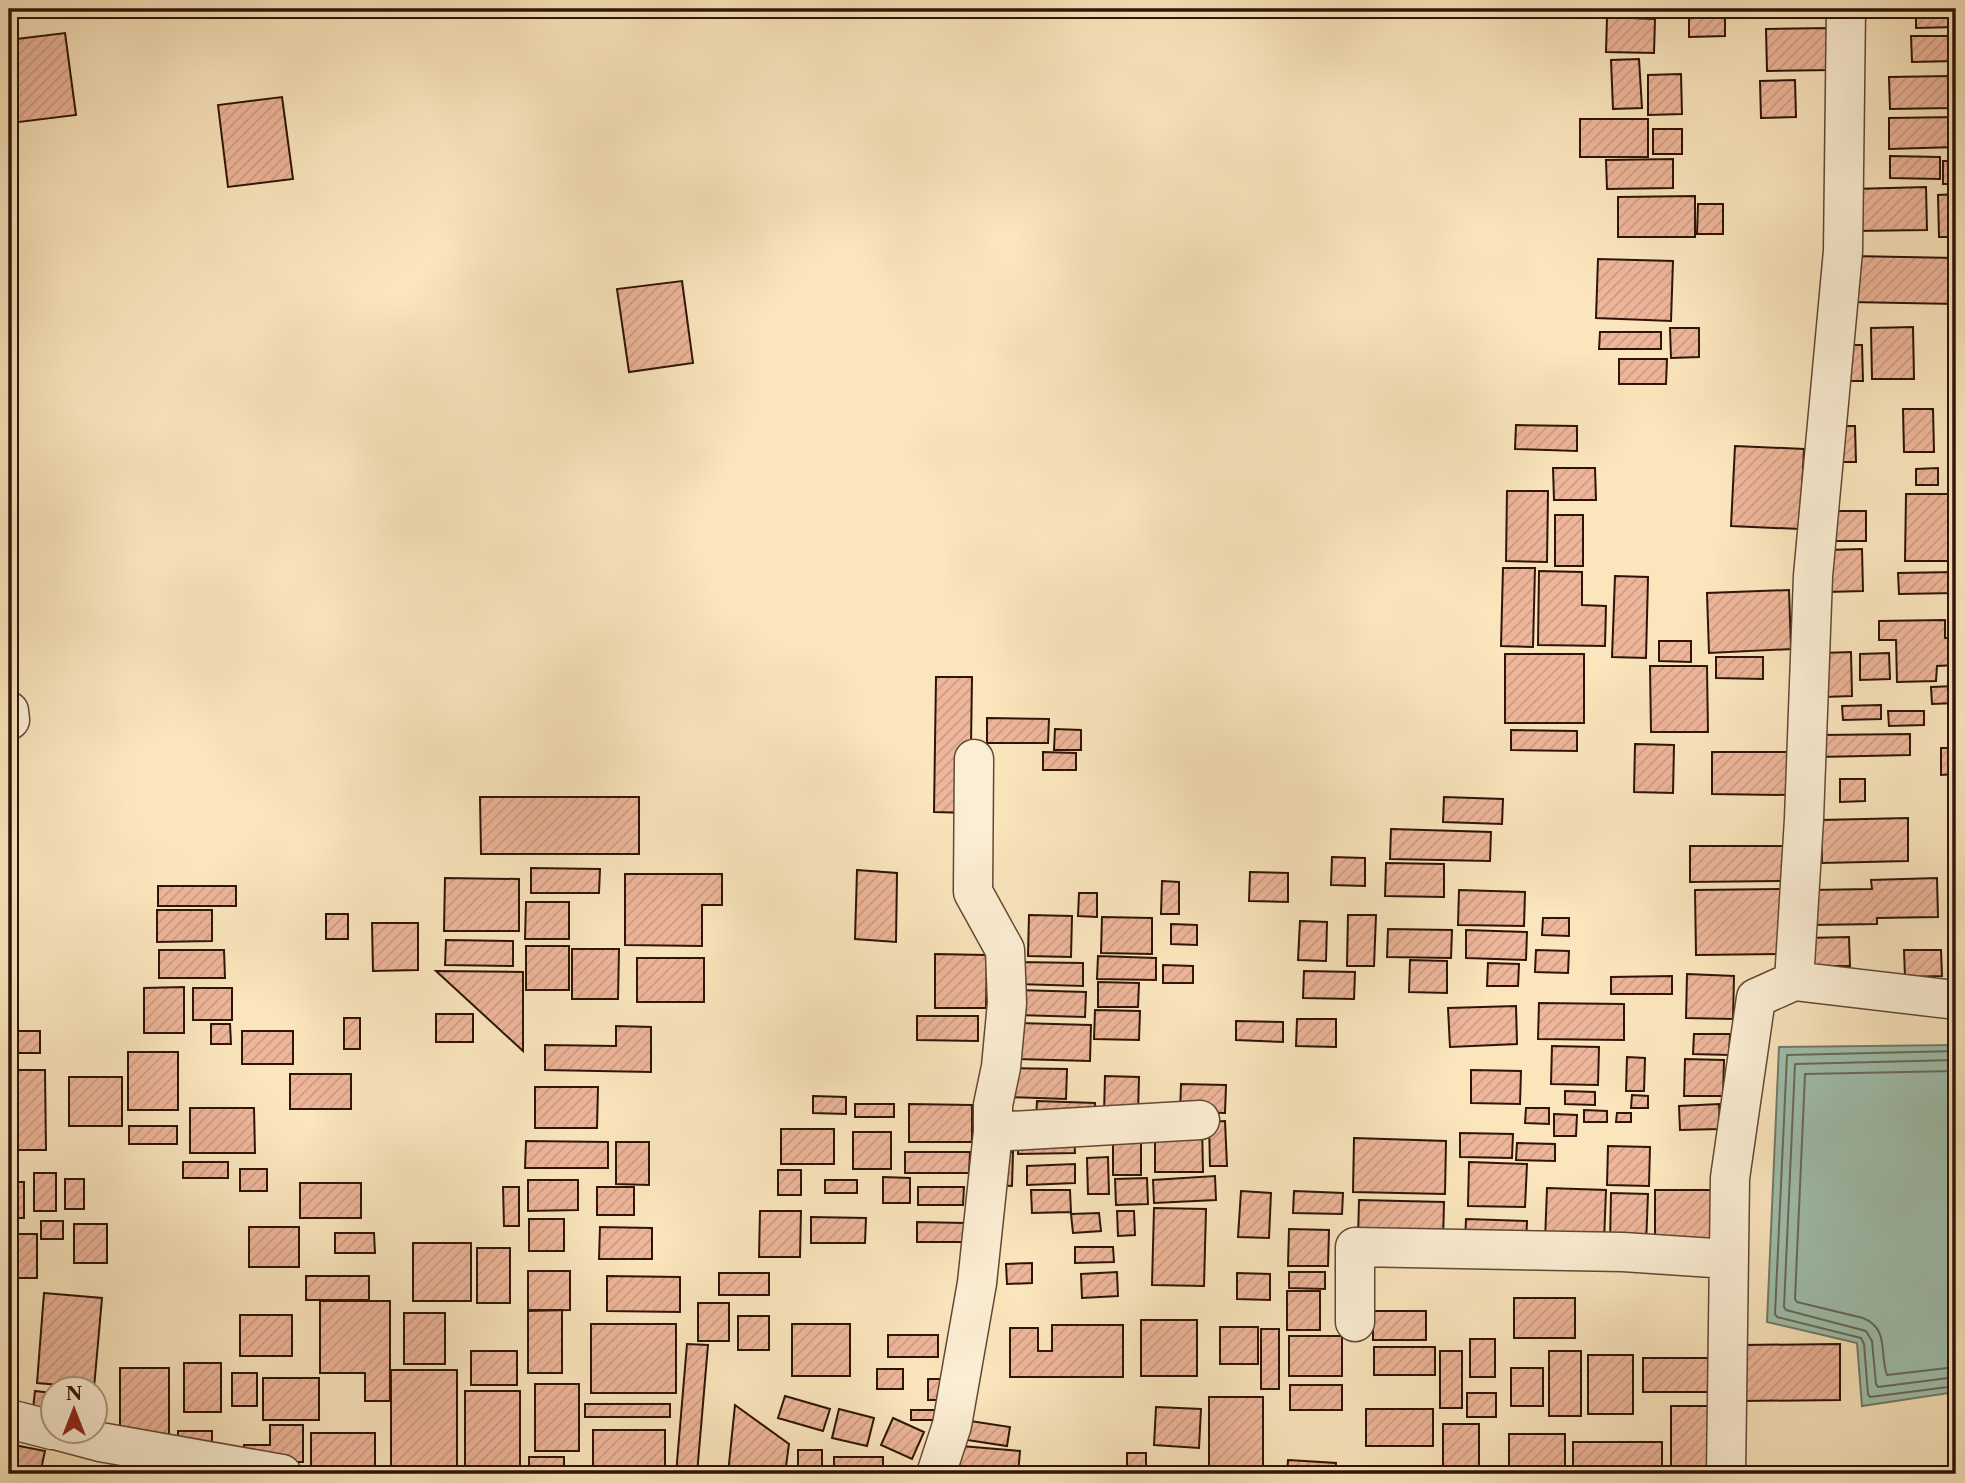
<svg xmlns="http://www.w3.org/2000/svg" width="1965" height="1483" font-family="'Libre Caslon Text',serif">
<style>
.water{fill:#9fbfad;stroke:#727b6a;stroke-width:2}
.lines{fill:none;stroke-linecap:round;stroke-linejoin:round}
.shore{stroke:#676a5a;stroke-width:2}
.building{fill:url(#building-hatch);stroke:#2f1406;stroke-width:2}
.street-casing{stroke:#624834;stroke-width:41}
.street{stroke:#fceed4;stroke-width:38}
</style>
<defs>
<pattern id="building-hatch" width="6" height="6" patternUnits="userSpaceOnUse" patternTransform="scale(1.75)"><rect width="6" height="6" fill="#eeb69a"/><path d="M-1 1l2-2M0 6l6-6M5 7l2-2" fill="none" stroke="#cc9c83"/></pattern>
</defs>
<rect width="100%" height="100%" fill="#fae5bd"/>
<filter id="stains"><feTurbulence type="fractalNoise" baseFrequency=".00286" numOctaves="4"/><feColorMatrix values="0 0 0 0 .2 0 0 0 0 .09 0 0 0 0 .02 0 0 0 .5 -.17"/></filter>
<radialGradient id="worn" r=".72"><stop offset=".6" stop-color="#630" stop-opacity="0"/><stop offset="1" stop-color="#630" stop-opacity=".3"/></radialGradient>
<path class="water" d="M 1956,1045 L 1956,1392 L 1862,1406 L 1857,1343 L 1767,1322 L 1779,1047 Z"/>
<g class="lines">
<path class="shore" d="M 1956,1051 L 1787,1055 L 1775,1314 L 1777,1317 L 1861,1338 L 1864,1344 L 1868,1394 L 1870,1397 L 1956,1386
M 1956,1060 L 1795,1064 L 1784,1307 L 1786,1310 L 1866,1331 L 1872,1341 L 1876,1384 L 1878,1387 L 1956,1377
M 1956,1071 L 1805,1074 L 1795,1299 L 1797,1302 L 1863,1318 C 1890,1329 1879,1354 1887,1375 L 1956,1367"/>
</g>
<path class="building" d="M 1916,9 L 1956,9 L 1956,27 L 1916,28 Z
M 1725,12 L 1725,36 L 1689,37 L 1689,13 Z
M 1607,17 L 1655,19 L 1654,53 L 1606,52 Z
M 1832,28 L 1833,70 L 1767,71 L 1766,29 Z
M 65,33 L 76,115 L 11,123 L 9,104 L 9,40 Z
M 1911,36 L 1956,36 L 1956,61 L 1912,62 Z
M 1639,59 L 1642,108 L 1613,109 L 1611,60 Z
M 1681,74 L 1682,114 L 1648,115 L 1648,75 Z
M 1950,76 L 1950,108 L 1890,109 L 1889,77 Z
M 1795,80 L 1796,117 L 1761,118 L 1760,81 Z
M 282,97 L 293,179 L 228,187 L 218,105 Z
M 1956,117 L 1956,147 L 1889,149 L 1889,118 Z
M 1580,119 L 1648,119 L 1648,157 L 1580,157 Z
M 1653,129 L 1682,129 L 1682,154 L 1653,154 Z
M 1890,156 L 1940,157 L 1940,179 L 1890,178 Z
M 1673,159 L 1673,188 L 1607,189 L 1606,160 Z
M 1943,161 L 1956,161 L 1956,184 L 1943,184 Z
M 1926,187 L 1927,230 L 1854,231 L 1853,189 Z
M 1956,194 L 1956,237 L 1939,237 L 1938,195 Z
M 1695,196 L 1695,237 L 1618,237 L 1618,197 Z
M 1698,204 L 1723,204 L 1723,234 L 1697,234 Z
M 1851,256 L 1956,258 L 1956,304 L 1850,302 Z
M 1598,259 L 1673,261 L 1671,321 L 1596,318 Z
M 682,281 L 693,363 L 629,372 L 617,289 Z
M 1913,327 L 1914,379 L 1872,379 L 1871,328 Z
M 1670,328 L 1699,328 L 1699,357 L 1671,358 Z
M 1600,332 L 1661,332 L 1661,349 L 1599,349 Z
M 1845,345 L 1862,345 L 1863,381 L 1846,381 Z
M 1619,359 L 1667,359 L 1666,384 L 1619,384 Z
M 1903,409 L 1933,409 L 1934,452 L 1904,452 Z
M 1516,425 L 1577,426 L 1577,451 L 1515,449 Z
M 1835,426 L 1855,426 L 1856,462 L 1836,462 Z
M 1735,446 L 1804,449 L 1800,529 L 1731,526 Z
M 1553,468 L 1595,468 L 1596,500 L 1554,500 Z
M 1938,468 L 1938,485 L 1916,485 L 1916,469 Z
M 1507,491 L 1548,491 L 1547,562 L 1506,561 Z
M 1906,494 L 1956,494 L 1956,561 L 1905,561 Z
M 1829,511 L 1866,511 L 1866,541 L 1830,541 Z
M 1555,515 L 1583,515 L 1583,566 L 1555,566 Z
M 1862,549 L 1863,591 L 1827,592 L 1826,550 Z
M 1503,568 L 1535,568 L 1533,647 L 1501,646 Z
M 1539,571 L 1582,572 L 1582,605 L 1606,606 L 1605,646 L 1538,645 Z
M 1956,572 L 1956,593 L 1899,594 L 1898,573 Z
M 1615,576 L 1648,577 L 1646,658 L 1612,657 Z
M 1789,590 L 1791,649 L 1709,653 L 1707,593 Z
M 1945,620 L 1945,638 L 1956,638 L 1956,665 L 1937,666 L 1936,681 L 1897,682 L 1896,640 L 1879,640 L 1879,621 Z
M 1659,641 L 1691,641 L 1691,662 L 1659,661 Z
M 1851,652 L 1852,696 L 1824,697 L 1822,653 Z
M 1889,653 L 1890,679 L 1860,680 L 1860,654 Z
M 1505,654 L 1584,654 L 1584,723 L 1505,723 Z
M 1716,657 L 1763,657 L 1763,679 L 1716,678 Z
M 1650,666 L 1707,666 L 1708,732 L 1651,732 Z
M 936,677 L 972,677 L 970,813 L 934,812 Z
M 1956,686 L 1956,703 L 1932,704 L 1931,687 Z
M 1881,705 L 1881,719 L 1843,720 L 1842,706 Z
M 1888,711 L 1924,711 L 1924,725 L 1889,726 Z
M 987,718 L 1049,719 L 1048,743 L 987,743 Z
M 1055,729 L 1081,730 L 1081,750 L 1054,750 Z
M 1511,730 L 1577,731 L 1577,751 L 1511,750 Z
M 1910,734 L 1910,755 L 1819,757 L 1819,735 Z
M 1635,744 L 1674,745 L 1673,793 L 1634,792 Z
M 1941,748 L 1956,748 L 1956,774 L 1941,775 Z
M 1043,752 L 1076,753 L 1076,770 L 1043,770 Z
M 1712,752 L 1789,752 L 1789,795 L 1712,794 Z
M 1840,779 L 1865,779 L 1865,801 L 1840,802 Z
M 480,797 L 639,797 L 639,854 L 481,854 Z
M 1444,797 L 1503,799 L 1502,824 L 1443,822 Z
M 1908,818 L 1908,861 L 1822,863 L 1821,820 Z
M 1391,829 L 1491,832 L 1490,861 L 1390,859 Z
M 1690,846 L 1785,846 L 1786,881 L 1690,882 Z
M 1332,857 L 1365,858 L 1365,886 L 1331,885 Z
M 1386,863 L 1444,864 L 1444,897 L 1385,896 Z
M 531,868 L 600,869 L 599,893 L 531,893 Z
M 857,870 L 897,873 L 896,942 L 855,939 Z
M 1250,872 L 1288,873 L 1288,902 L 1249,901 Z
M 625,874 L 722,874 L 722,905 L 702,905 L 702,946 L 625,945 Z
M 445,878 L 519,879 L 519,931 L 444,931 Z
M 1937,878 L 1938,917 L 1877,918 L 1877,924 L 1811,925 L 1810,890 L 1872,889 L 1871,880 Z
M 1162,881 L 1179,882 L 1179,914 L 1161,914 Z
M 158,886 L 236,886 L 236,906 L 158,906 Z
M 1788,889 L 1789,954 L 1696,955 L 1695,890 Z
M 1459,890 L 1525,892 L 1524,926 L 1458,925 Z
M 1079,893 L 1097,893 L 1097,917 L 1078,916 Z
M 526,902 L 569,902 L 569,939 L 525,939 Z
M 157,910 L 212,910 L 212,941 L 157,942 Z
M 326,914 L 348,914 L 348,939 L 326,939 Z
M 1029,915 L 1072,916 L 1071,957 L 1028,956 Z
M 1348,915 L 1376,915 L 1374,966 L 1347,966 Z
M 1102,917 L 1152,918 L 1152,954 L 1101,953 Z
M 1543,918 L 1569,918 L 1569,936 L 1542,935 Z
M 1300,921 L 1327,922 L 1326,961 L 1298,960 Z
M 372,923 L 418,923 L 418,970 L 373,971 Z
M 1171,924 L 1197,925 L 1197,945 L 1171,944 Z
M 1388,929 L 1452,930 L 1451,958 L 1387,957 Z
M 1466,930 L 1527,932 L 1526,960 L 1466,958 Z
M 1849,937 L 1850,966 L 1804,966 L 1804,938 Z
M 446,940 L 513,941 L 513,966 L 445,965 Z
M 526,946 L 569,946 L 569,990 L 526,990 Z
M 572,949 L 619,949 L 618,999 L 572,999 Z
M 159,950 L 224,950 L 225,978 L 159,978 Z
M 1536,950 L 1569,951 L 1568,973 L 1535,972 Z
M 1904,950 L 1941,950 L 1942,976 L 1905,977 Z
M 935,954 L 987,955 L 986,1008 L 935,1008 Z
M 1098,956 L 1156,958 L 1156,980 L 1097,979 Z
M 637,958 L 704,958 L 704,1002 L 637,1002 Z
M 1410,960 L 1447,961 L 1447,993 L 1409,992 Z
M 1016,962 L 1083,963 L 1083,986 L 1015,984 Z
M 1488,963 L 1519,964 L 1518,986 L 1487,986 Z
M 1163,965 L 1193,966 L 1193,983 L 1163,983 Z
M 436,971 L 523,972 L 523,1051 Z
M 1304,971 L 1355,972 L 1354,999 L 1303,998 Z
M 1687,974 L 1734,976 L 1733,1019 L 1686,1018 Z
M 1672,976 L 1672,994 L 1611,994 L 1611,977 Z
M 1098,982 L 1139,983 L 1138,1007 L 1098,1007 Z
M 184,987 L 184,1033 L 144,1033 L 144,988 Z
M 193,988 L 232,988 L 232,1020 L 193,1020 Z
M 1015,990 L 1086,992 L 1085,1017 L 1014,1015 Z
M 1539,1003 L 1624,1004 L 1624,1040 L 1538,1039 Z
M 1516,1006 L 1517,1044 L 1450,1047 L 1448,1008 Z
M 1095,1010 L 1140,1011 L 1139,1040 L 1094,1039 Z
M 436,1014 L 473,1014 L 473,1042 L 436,1042 Z
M 917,1016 L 978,1016 L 978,1041 L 917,1040 Z
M 344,1018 L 360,1018 L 360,1049 L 344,1049 Z
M 1297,1019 L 1336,1019 L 1336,1047 L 1296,1046 Z
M 1236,1021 L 1283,1022 L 1283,1042 L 1236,1040 Z
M 1017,1023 L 1091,1025 L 1090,1061 L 1016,1059 Z
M 211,1024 L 230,1024 L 231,1044 L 211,1044 Z
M 616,1026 L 651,1027 L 651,1072 L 545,1070 L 545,1045 L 616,1046 Z
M 9,1031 L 40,1031 L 40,1053 L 9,1053 Z
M 242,1031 L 293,1031 L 293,1064 L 242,1064 Z
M 1694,1034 L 1730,1034 L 1729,1055 L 1693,1054 Z
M 1552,1046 L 1599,1047 L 1598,1085 L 1551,1084 Z
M 128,1052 L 178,1052 L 178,1110 L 128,1110 Z
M 1627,1057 L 1645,1058 L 1644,1091 L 1626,1091 Z
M 1685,1059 L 1724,1060 L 1723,1096 L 1684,1096 Z
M 1007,1068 L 1067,1069 L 1066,1099 L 1006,1097 Z
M 9,1070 L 45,1070 L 46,1150 L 9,1150 Z
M 1471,1070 L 1521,1071 L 1520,1104 L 1471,1103 Z
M 290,1074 L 351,1074 L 351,1109 L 290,1109 Z
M 1105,1076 L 1139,1077 L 1138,1114 L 1104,1113 Z
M 69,1077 L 122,1077 L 122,1126 L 69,1126 Z
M 1181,1084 L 1226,1085 L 1225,1113 L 1180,1112 Z
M 535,1087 L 598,1087 L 597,1128 L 535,1128 Z
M 1565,1091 L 1595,1092 L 1595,1105 L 1565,1104 Z
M 1632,1095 L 1648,1096 L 1648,1108 L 1631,1108 Z
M 813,1096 L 846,1097 L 846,1114 L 813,1113 Z
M 1037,1101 L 1095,1103 L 1094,1123 L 1036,1121 Z
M 855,1104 L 894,1104 L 894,1117 L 855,1117 Z
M 909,1104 L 972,1105 L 972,1142 L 909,1142 Z
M 1719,1104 L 1720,1129 L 1680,1130 L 1679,1106 Z
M 190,1108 L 254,1108 L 255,1153 L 190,1153 Z
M 1526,1108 L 1549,1108 L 1549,1124 L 1525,1123 Z
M 1584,1110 L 1607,1111 L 1607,1122 L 1584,1122 Z
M 1617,1113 L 1631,1113 L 1631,1122 L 1616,1122 Z
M 1554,1114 L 1577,1115 L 1576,1136 L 1554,1136 Z
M 1225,1121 L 1227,1166 L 1210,1166 L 1209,1122 Z
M 1202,1125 L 1203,1172 L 1155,1172 L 1155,1126 Z
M 129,1126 L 177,1126 L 177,1144 L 129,1144 Z
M 781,1129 L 834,1129 L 834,1164 L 781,1164 Z
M 1113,1129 L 1141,1129 L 1141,1175 L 1113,1175 Z
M 853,1132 L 891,1132 L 891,1169 L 853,1169 Z
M 1074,1133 L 1075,1153 L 1018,1154 L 1018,1134 Z
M 1460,1133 L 1513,1134 L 1512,1158 L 1460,1157 Z
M 1354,1138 L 1446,1141 L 1445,1194 L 1353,1192 Z
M 526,1141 L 608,1142 L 608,1168 L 525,1168 Z
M 616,1142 L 649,1142 L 649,1185 L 616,1184 Z
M 1517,1143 L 1555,1144 L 1555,1161 L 1516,1160 Z
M 1608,1146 L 1650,1147 L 1649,1186 L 1607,1185 Z
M 905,1152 L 970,1152 L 969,1173 L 905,1173 Z
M 993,1152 L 1013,1152 L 1012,1186 L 992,1185 Z
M 1108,1157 L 1109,1194 L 1088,1194 L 1087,1158 Z
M 183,1162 L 228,1162 L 228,1178 L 183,1178 Z
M 1469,1162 L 1527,1164 L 1525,1207 L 1468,1206 Z
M 1075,1164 L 1075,1183 L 1027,1185 L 1027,1166 Z
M 240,1169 L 267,1169 L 267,1191 L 240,1191 Z
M 778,1170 L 801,1170 L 801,1195 L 778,1195 Z
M 34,1173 L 56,1173 L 56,1211 L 34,1211 Z
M 1215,1176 L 1216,1200 L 1154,1203 L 1153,1180 Z
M 883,1177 L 910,1178 L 910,1203 L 883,1203 Z
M 1147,1178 L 1148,1204 L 1116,1205 L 1115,1179 Z
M 65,1179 L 84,1179 L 84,1209 L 65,1209 Z
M 528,1180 L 578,1180 L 578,1210 L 528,1211 Z
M 825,1180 L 857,1180 L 857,1193 L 825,1193 Z
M 9,1182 L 24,1182 L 24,1218 L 9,1218 Z
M 300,1183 L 361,1183 L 361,1218 L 300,1218 Z
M 503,1187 L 519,1187 L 519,1226 L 504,1226 Z
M 597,1187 L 634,1187 L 634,1215 L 597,1215 Z
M 918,1187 L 964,1187 L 963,1205 L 918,1205 Z
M 1547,1188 L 1606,1190 L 1604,1242 L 1545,1241 Z
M 1031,1190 L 1070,1190 L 1071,1212 L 1032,1213 Z
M 1655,1190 L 1719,1190 L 1719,1243 L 1655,1242 Z
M 1241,1191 L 1271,1193 L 1269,1238 L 1238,1237 Z
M 1294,1191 L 1343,1193 L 1342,1214 L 1293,1213 Z
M 1611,1193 L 1648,1194 L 1646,1245 L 1610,1243 Z
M 1359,1200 L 1444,1202 L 1443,1242 L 1358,1239 Z
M 1154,1208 L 1206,1209 L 1204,1286 L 1152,1285 Z
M 760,1211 L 801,1211 L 800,1257 L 759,1257 Z
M 1117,1211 L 1134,1211 L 1135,1235 L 1118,1236 Z
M 1099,1213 L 1101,1231 L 1073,1233 L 1071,1214 Z
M 811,1217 L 866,1218 L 865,1243 L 811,1243 Z
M 529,1219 L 564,1219 L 564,1251 L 529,1251 Z
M 1466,1219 L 1527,1221 L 1526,1246 L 1465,1245 Z
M 41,1221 L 63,1221 L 63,1239 L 41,1239 Z
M 917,1222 L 965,1223 L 964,1242 L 917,1242 Z
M 74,1224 L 107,1224 L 107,1263 L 74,1263 Z
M 249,1227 L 299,1227 L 299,1267 L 249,1267 Z
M 600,1227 L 652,1228 L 652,1259 L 599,1259 Z
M 1289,1229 L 1329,1230 L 1328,1266 L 1288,1266 Z
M 335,1233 L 374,1233 L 375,1253 L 335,1253 Z
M 9,1234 L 37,1234 L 37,1278 L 9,1278 Z
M 413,1243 L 471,1243 L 471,1301 L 413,1301 Z
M 1075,1247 L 1113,1247 L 1114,1262 L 1075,1263 Z
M 477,1248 L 510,1248 L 510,1303 L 477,1303 Z
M 1032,1263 L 1032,1283 L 1007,1284 L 1006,1264 Z
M 528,1271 L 570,1271 L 570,1310 L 528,1311 Z
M 1117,1272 L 1118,1296 L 1082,1298 L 1081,1274 Z
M 1289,1272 L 1325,1272 L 1325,1289 L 1289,1288 Z
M 719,1273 L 769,1273 L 769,1295 L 719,1295 Z
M 1237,1273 L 1270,1274 L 1270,1300 L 1237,1299 Z
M 306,1276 L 369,1276 L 369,1300 L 306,1300 Z
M 607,1276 L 680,1277 L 680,1312 L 607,1311 Z
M 1287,1291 L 1320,1291 L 1320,1330 L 1287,1330 Z
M 44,1293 L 102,1298 L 94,1388 L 37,1383 Z
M 1514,1298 L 1575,1298 L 1575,1338 L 1514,1338 Z
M 320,1301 L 390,1301 L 390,1401 L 365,1401 L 365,1373 L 320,1373 Z
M 698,1303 L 729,1303 L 729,1341 L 698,1341 Z
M 528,1310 L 562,1310 L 562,1373 L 528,1373 Z
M 1373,1311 L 1426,1311 L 1426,1340 L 1373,1340 Z
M 404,1313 L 445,1313 L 445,1364 L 404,1364 Z
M 240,1315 L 292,1315 L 292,1356 L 240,1356 Z
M 738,1316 L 769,1316 L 769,1350 L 738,1350 Z
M 1141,1320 L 1197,1320 L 1197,1376 L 1141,1376 Z
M 591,1324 L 676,1324 L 676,1393 L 591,1393 Z
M 792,1324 L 850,1324 L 850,1376 L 792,1376 Z
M 1052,1325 L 1123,1325 L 1123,1377 L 1010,1377 L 1010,1328 L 1038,1328 L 1038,1351 L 1052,1351 Z
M 1220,1327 L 1258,1327 L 1258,1364 L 1220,1364 Z
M 1261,1329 L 1279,1329 L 1279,1389 L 1261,1389 Z
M 888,1335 L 938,1335 L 938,1357 L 888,1357 Z
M 1289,1336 L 1342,1336 L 1342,1376 L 1289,1376 Z
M 1470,1339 L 1495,1339 L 1495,1377 L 1470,1377 Z
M 687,1344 L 708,1345 L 697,1474 L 676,1474 Z
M 1840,1344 L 1840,1400 L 1743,1401 L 1743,1345 Z
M 1374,1347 L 1435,1347 L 1435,1375 L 1374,1375 Z
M 471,1351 L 517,1351 L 517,1385 L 471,1385 Z
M 1440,1351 L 1462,1351 L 1462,1408 L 1440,1408 Z
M 1549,1351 L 1581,1351 L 1581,1416 L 1549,1416 Z
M 1588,1355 L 1633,1355 L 1633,1414 L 1588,1414 Z
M 1643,1358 L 1710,1358 L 1710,1392 L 1643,1392 Z
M 184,1363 L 221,1363 L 221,1412 L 184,1412 Z
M 120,1368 L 169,1368 L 169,1437 L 120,1437 Z
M 1511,1368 L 1543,1368 L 1543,1406 L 1511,1406 Z
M 877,1369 L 903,1369 L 903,1389 L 877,1389 Z
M 391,1370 L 457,1370 L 457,1474 L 391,1474 Z
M 232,1373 L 257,1373 L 257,1406 L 232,1406 Z
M 263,1378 L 319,1378 L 319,1420 L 263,1420 Z
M 928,1379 L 952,1379 L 952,1400 L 928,1400 Z
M 535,1384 L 579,1384 L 579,1451 L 535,1451 Z
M 1290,1385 L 1342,1385 L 1342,1410 L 1290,1410 Z
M 35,1391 L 52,1393 L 52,1420 L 32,1418 Z
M 465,1391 L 520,1391 L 520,1474 L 465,1474 Z
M 1467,1393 L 1496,1393 L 1496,1417 L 1467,1417 Z
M 785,1396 L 830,1409 L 823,1431 L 778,1418 Z
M 1209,1397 L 1263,1397 L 1263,1474 L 1209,1474 Z
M 94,1399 L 102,1400 L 99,1426 L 94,1426 Z
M 585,1404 L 670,1404 L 670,1417 L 585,1417 Z
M 735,1405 L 789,1444 L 785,1474 L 728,1474 Z
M 1671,1406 L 1713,1406 L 1713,1471 L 1671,1471 Z
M 1156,1407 L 1201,1409 L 1199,1448 L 1154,1445 Z
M 839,1409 L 874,1418 L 867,1446 L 832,1438 Z
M 1366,1409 L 1433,1409 L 1433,1446 L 1366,1446 Z
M 911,1410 L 945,1410 L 945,1420 L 911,1420 Z
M 893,1418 L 924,1432 L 912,1459 L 881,1445 Z
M 957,1419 L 1010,1427 L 1007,1446 L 954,1438 Z
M 1443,1424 L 1479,1424 L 1479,1474 L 1443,1474 Z
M 270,1425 L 303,1425 L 303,1462 L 244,1462 L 244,1445 L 270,1445 Z
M 593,1430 L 665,1430 L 665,1469 L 593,1469 Z
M 178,1431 L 212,1431 L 212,1449 L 178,1449 Z
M 311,1433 L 375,1433 L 375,1474 L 311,1474 Z
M 1509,1434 L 1565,1434 L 1565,1474 L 1509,1474 Z
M 1573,1442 L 1662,1442 L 1662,1474 L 1573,1474 Z
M 9,1444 L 45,1451 L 40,1474 L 20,1474 L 9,1456 Z
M 949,1445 L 1020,1451 L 1018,1474 L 947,1474 Z
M 798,1450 L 822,1450 L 822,1474 L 798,1474 Z
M 1127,1453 L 1146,1453 L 1146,1474 L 1127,1474 Z
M 529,1457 L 564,1457 L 564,1474 L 529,1474 Z
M 834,1457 L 883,1457 L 883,1474 L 834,1474 Z
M 1288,1460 L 1336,1463 L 1335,1474 L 1287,1474 Z
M 893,1467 L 918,1469 L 918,1474 L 893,1474 Z"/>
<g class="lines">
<g class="street-casing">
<path id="street" d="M 9,711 L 10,720
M 1794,981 L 1956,1000
M 993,1132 L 1200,1120
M 1355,1322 L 1355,1247 L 1623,1252 L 1728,1259
M 9,1419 L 52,1430
M 55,1430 L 100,1442 L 282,1474
M 936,1474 L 952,1425 L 977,1283 L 993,1132 L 993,1105 L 1001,1067 L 1007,1003 L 1005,950 L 973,892 L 974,759
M 1726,1474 L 1730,1178 L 1756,998 L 1794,981 L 1804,819 L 1813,576 L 1843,251 L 1846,9"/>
</g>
<use href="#street" class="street"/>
</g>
<rect width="1965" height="1483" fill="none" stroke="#fae5bd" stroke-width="35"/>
<rect x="10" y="10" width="1944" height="1462" fill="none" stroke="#2f1406" stroke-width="3.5"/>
<rect x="18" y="18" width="1930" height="1448" fill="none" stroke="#2f1406" stroke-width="2"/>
<g transform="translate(74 1410)"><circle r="33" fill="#fceed4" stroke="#aa9782" stroke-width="2"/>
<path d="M0-5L12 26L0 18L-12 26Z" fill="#8f2418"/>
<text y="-10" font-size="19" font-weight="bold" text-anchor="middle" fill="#2f1406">N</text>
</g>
<rect width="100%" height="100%" filter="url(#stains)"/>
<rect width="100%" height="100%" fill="url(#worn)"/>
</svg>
